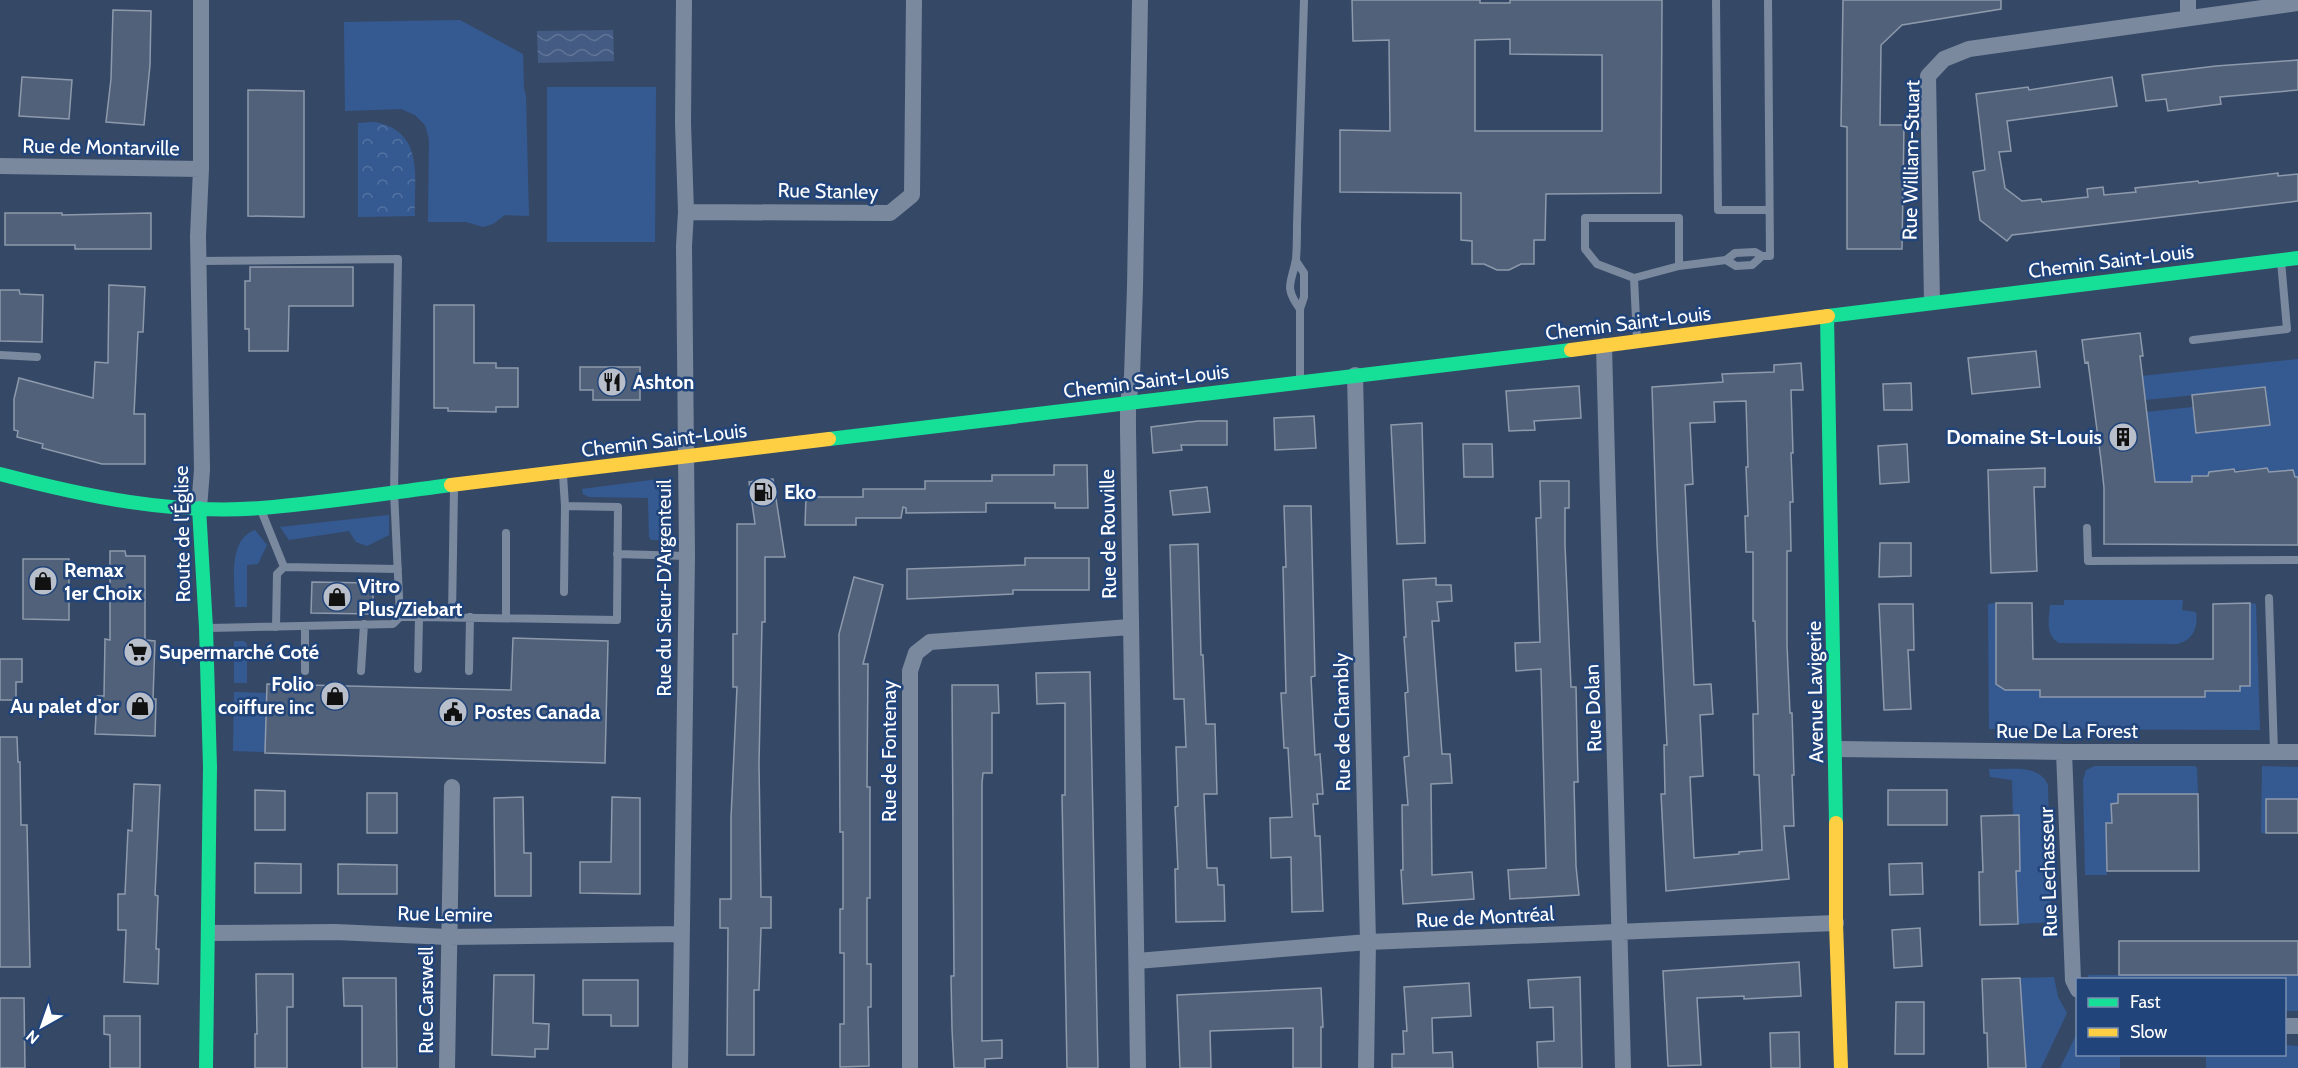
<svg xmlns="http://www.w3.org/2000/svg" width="2298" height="1068" font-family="Cabin,sans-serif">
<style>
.green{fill:#355a92}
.forest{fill:url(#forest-crowns)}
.water{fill:url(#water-waves)}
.building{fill:#506179;stroke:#8e9aac;stroke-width:1.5;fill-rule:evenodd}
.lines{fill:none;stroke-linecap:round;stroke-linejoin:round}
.lane{stroke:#7a899e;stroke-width:8}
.street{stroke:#7a899e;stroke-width:16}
.fast{stroke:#16e098;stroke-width:14}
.slow{stroke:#ffcf43;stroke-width:14}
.labels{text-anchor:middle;stroke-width:5;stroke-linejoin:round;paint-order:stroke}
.street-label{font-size:20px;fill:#fff;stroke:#21447b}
.poi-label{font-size:20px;font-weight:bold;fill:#fff;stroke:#21447b;text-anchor:start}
</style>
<defs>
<pattern id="forest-crowns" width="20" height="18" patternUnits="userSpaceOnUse" patternTransform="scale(1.5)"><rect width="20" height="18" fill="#355a92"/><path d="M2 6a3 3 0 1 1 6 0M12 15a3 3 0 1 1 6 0" fill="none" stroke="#5373a2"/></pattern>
<pattern id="water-waves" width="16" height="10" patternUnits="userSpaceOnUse" patternTransform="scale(1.5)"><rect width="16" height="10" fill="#445c84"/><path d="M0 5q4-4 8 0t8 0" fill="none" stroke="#607496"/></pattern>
</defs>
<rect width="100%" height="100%" fill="#354967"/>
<path class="green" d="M 460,20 L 523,54 L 524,88 L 526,96 L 529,216 L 505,215 L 493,224 L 483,227 L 466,222 L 428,222 L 429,139 L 425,125 L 415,115 L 401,109 L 345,111 L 344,22 Z
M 547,87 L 656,87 L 655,242 L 547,242 Z
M 2298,359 L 2298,477 L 2295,477 L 2293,470 L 2269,472 L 2267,468 L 2209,472 L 2208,476 L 2192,476 L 2192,482 L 2157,498 L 2146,412 L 2193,407 L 2197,433 L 2269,425 L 2265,388 L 2145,400 L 2142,376 Z
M 659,479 L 666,486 L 665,540 L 651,540 L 649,537 L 648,498 L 589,497 L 583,494 L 582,489 Z
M 389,515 L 389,535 L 367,546 L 356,542 L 349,531 L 289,540 L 280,527 Z
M 255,530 L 267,545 L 258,564 L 247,565 L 247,607 L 235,607 C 235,583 227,540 255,530 Z
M 2064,600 L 2183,600 L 2182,610 L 2196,612 C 2198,627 2194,639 2178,644 L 2059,643 C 2045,635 2049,619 2050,605 L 2064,605 Z
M 1996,603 L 1996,683 L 2040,690 L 2040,697 L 2240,691 L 2240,686 L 2250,686 L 2250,603 L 2256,604 L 2260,730 L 1989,729 L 1988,604 Z
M 234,641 L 244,641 L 247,644 L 247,683 L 234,683 Z
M 234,692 L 266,693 L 265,752 L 233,751 Z
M 2095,766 L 2195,766 L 2197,768 L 2198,794 L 2118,794 L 2118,803 L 2111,804 L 2112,823 L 2106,823 L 2107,875 L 2085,875 L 2083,780 L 2086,770 Z
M 2262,766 L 2298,767 L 2298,799 L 2266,799 L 2266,833 L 2261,833 Z
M 1989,769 C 2009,770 2039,763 2048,785 L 2051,922 L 2018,924 L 2016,871 L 2020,870 L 2019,815 L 2013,815 L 2012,780 L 1990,777 Z
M 2088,975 L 2298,975 L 2298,1011 L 2285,1011 L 2284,980 L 2089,980 Z
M 2054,977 L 2058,997 L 2067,1013 L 2041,1068 L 2026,1068 L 2020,978 Z
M 2077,1033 L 2078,1054 L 2120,1055 L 2120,1068 L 2060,1068 Z
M 2285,1045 L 2298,1046 L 2298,1068 L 2206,1068 L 2206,1055 L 2284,1054 Z"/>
<path class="forest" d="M 375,122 C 425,132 414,177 415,216 L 358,217 L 358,123 Z"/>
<path class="water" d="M 613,30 L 614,61 L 538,63 L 537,31 Z"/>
<path class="building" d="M 1352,0 L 1480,0 L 1480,3 L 1510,3 L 1510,0 L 1662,0 L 1661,193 L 1546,194 L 1545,240 L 1534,240 L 1534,264 L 1521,264 L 1509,270 L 1497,270 L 1484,264 L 1472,264 L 1472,241 L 1461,240 L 1461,193 L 1340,192 L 1340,130 L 1390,131 L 1389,40 L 1353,41 ZM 1510,39 L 1510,54 L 1602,55 L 1602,131 L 1475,131 L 1475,40 Z
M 1843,0 L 2001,0 L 2001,9 L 1902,25 L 1881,45 L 1880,125 L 1904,125 L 1902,249 L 1847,249 L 1847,127 L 1841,126 Z
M 113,10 L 151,11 L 150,65 L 144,125 L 106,122 L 111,79 Z
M 2298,60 L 2298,90 L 2220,97 L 2221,104 L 2168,111 L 2166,99 L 2146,101 L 2142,75 L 2216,66 Z
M 22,77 L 72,80 L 69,119 L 19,116 Z
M 2112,77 L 2117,106 L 2007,121 L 2011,151 L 1999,152 L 2005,188 L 2022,201 L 2041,199 L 2042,202 L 2088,197 L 2087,189 L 2103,187 L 2104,195 L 2136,192 L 2135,188 L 2198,181 L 2199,183 L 2278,173 L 2278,176 L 2298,174 L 2298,201 L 2012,235 L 2007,241 L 1980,220 L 1973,172 L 1985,170 L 1976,94 L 2028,87 L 2029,90 Z
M 248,90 L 304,91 L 304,217 L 248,216 Z
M 5,213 L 62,213 L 62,215 L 151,213 L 151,249 L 75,249 L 75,245 L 5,245 Z
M 250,267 L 353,267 L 353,306 L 289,306 L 288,351 L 249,351 L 249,329 L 245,329 L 245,281 L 250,281 Z
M 109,285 L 145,287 L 143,332 L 138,332 L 134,414 L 145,414 L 145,464 L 102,464 L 42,448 L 43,444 L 17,437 L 18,431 L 14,430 L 14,399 L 19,378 L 93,398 L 95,362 L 108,363 Z
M 0,290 L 19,290 L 20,294 L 43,295 L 42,342 L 0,341 Z
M 434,305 L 474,305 L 474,363 L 496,363 L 496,368 L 518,368 L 518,407 L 496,407 L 496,412 L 448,411 L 448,408 L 434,408 Z
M 2140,333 L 2143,356 L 2140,356 L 2155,482 L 2192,482 L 2192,476 L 2208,476 L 2209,472 L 2234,469 L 2235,472 L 2267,468 L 2269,472 L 2293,470 L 2295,477 L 2298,477 L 2298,545 L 2104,544 L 2104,488 L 2101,460 L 2088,362 L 2085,363 L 2082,340 Z
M 2036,351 L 2040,387 L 1972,394 L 1968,358 Z
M 1801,363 L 1803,390 L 1791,390 L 1793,453 L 1791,453 L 1793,502 L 1790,502 L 1791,551 L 1787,551 L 1787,645 L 1790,713 L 1792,713 L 1794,775 L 1792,775 L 1794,826 L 1784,826 L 1789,879 L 1666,891 L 1661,794 L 1665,794 L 1664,745 L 1667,745 L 1657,543 L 1652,387 L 1723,382 L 1722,374 L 1774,372 L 1774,365 ZM 1746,401 L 1748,467 L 1746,467 L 1748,516 L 1745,516 L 1746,552 L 1753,552 L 1753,621 L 1755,621 L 1758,714 L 1753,714 L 1754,775 L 1759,775 L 1762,850 L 1739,852 L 1739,854 L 1694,858 L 1690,777 L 1703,776 L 1700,715 L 1713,714 L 1711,684 L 1694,685 L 1685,485 L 1693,484 L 1690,423 L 1715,422 L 1714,402 Z
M 580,367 L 640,367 L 640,400 L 593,400 L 593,390 L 580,390 Z
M 1911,383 L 1912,410 L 1884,410 L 1883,384 Z
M 1579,386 L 1581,418 L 1534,421 L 1535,430 L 1509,431 L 1506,391 Z
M 2265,387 L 2270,425 L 2196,433 L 2192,395 Z
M 1314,416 L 1316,448 L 1275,450 L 1274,418 Z
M 1198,421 L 1227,421 L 1227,445 L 1181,445 L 1182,450 L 1153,453 L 1151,427 Z
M 1422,423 L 1425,543 L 1397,544 L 1391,425 Z
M 1463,444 L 1492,444 L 1493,477 L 1464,477 Z
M 1907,444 L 1909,482 L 1880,484 L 1878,446 Z
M 1054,465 L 1087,465 L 1088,508 L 1055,508 L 1055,503 L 986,503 L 986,512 L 906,513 L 906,508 L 903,507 L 901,518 L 856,518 L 856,525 L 805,525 L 806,497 L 863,497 L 863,489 L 925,489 L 925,481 L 992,481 L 992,475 L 1054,475 Z
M 2045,468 L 2045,487 L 2034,487 L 2037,571 L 1991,573 L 1988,470 Z
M 773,479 L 785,557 L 765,557 L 765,622 L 762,622 L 759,763 L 761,897 L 771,897 L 771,928 L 761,928 L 759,990 L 754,990 L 754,1055 L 727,1055 L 728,928 L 720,928 L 720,899 L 731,899 L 731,818 L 737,687 L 733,687 L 733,634 L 737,634 L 737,524 L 755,524 L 749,482 Z
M 1540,481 L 1569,481 L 1569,508 L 1565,508 L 1565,545 L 1571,687 L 1576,687 L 1578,782 L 1574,782 L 1576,866 L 1579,895 L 1510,899 L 1508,870 L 1546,868 L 1541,669 L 1516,671 L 1515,643 L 1540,642 L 1536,518 L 1541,518 Z
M 1207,487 L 1210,512 L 1173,515 L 1170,491 Z
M 1284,506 L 1311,506 L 1315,676 L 1311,677 L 1315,755 L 1320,754 L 1323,794 L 1317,794 L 1318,804 L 1313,804 L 1315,836 L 1320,836 L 1323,911 L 1292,912 L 1291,857 L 1271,858 L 1270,818 L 1292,817 L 1288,748 L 1284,748 L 1281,693 L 1286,693 L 1283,567 L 1286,567 Z
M 1880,543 L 1911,543 L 1911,576 L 1879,577 Z
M 1198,544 L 1201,655 L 1203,655 L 1206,724 L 1215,724 L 1217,794 L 1204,794 L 1207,868 L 1217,868 L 1218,885 L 1224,885 L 1225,921 L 1176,922 L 1175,869 L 1178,869 L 1175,807 L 1178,806 L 1176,747 L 1186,747 L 1184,699 L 1174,699 L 1170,545 Z
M 110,551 L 125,551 L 126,556 L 145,556 L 145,640 L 155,641 L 153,699 L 156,699 L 155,736 L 95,734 L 97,696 L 104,696 L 105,639 L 110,640 Z
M 1025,558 L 1089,558 L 1089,590 L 1013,590 L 1013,594 L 907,599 L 907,569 L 1025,565 Z
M 23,559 L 69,559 L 69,620 L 23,619 Z
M 854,577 L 883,585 L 863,664 L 868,664 L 867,787 L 870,787 L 870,898 L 867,898 L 867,964 L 871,964 L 871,1007 L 868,1007 L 869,1066 L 840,1067 L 840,1024 L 844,1024 L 844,953 L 840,953 L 840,909 L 843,909 L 843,832 L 840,832 L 839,634 Z
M 1436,578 L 1436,585 L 1451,585 L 1452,601 L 1437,602 L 1439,621 L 1432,621 L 1442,754 L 1450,754 L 1452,783 L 1431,784 L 1432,875 L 1472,872 L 1474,899 L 1403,904 L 1401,870 L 1403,870 L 1402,805 L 1408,805 L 1404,757 L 1409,756 L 1405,693 L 1408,692 L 1404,637 L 1406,637 L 1403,580 Z
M 312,582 L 373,583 L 373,614 L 311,613 Z
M 1996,603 L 2032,603 L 2033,659 L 2213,659 L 2213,604 L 2250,603 L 2250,686 L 2240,686 L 2240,691 L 2205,691 L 2205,697 L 2040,697 L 2040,690 L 2005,690 L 1996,684 Z
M 1879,604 L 1913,604 L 1914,650 L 1908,650 L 1911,709 L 1884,710 Z
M 513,638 L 608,641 L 605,763 L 265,753 L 267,684 L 511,690 Z
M 0,659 L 22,659 L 22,682 L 16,682 L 16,700 L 0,700 Z
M 1090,672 L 1098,1068 L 1067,1068 L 1062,795 L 1065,795 L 1065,703 L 1037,704 L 1036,673 Z
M 952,685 L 998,685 L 999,713 L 992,713 L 992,773 L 983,773 L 982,783 L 982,1041 L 1002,1040 L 1002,1058 L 985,1059 L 985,1068 L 954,1068 L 952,1029 L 951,976 L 954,976 Z
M 0,737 L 17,737 L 18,762 L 20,762 L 21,825 L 27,825 L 30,967 L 0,967 Z
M 134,784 L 160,785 L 155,895 L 158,896 L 156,949 L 159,949 L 158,984 L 124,982 L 126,930 L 118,930 L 118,894 L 125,894 L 128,830 L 132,831 Z
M 255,790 L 285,791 L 285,830 L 255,830 Z
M 1888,790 L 1947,790 L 1947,825 L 1888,825 Z
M 367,793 L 397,793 L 397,833 L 367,833 Z
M 2118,794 L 2198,794 L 2199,871 L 2107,871 L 2106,823 L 2112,823 L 2111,804 L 2118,803 Z
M 523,797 L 524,853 L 531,853 L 531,896 L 495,896 L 494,798 Z
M 612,797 L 640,798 L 640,894 L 580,893 L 580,862 L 611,862 Z
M 2266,799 L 2298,799 L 2298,833 L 2266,833 Z
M 2019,815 L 2020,871 L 2016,871 L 2018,924 L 1980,925 L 1979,872 L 1983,872 L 1981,816 Z
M 255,863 L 301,864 L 301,893 L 255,893 Z
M 1922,863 L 1923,894 L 1890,895 L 1889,864 Z
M 338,864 L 397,865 L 397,894 L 338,894 Z
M 1920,928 L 1922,966 L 1894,968 L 1892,930 Z
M 2119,941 L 2298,941 L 2298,975 L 2119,975 Z
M 1799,962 L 1801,996 L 1744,999 L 1744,996 L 1697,998 L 1701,1065 L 1668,1066 L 1663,971 Z
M 256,974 L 293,974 L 293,1007 L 287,1007 L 287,1068 L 255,1068 L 255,1034 L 257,1034 Z
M 494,975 L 534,975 L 533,1023 L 549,1024 L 548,1049 L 535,1049 L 535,1057 L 492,1055 Z
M 1580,977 L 1582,1068 L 1538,1068 L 1537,1042 L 1554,1041 L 1553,1007 L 1530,1008 L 1528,980 Z
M 343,978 L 396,978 L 397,1068 L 362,1068 L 362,1006 L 344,1006 Z
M 2020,978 L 2026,1068 L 1988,1068 L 1987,1033 L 1984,1033 L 1982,979 Z
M 583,980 L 638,980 L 638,1026 L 611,1026 L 611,1015 L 583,1015 Z
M 1469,983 L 1471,1016 L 1432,1018 L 1433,1053 L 1452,1052 L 1453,1068 L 1392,1068 L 1392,1054 L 1404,1054 L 1403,1031 L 1407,1031 L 1404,987 Z
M 1321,988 L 1323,1027 L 1321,1027 L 1321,1068 L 1293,1068 L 1293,1028 L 1210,1031 L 1211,1068 L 1180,1068 L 1177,995 Z
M 0,998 L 24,998 L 25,1068 L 0,1068 Z
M 1896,1002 L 1924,1002 L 1924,1054 L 1895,1054 Z
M 104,1016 L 140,1016 L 140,1068 L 110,1068 L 110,1035 L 104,1034 Z
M 1799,1032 L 1800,1068 L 1771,1068 L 1770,1033 Z"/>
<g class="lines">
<path class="lane" d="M 1716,0 L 1718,210 L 1768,210
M 1762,256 L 1770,256 L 1768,0
M 199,261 L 398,259 L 394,492 L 400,617
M 1296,261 L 1304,273 L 1304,297 L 1300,309 L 1300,380
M 1679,266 L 1679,218 L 1585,218 L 1585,249 L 1597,264 L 1634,278 L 1679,266 L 1726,260 L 1735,253 L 1755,252 L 1762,256 L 1752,265 L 1736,266 L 1726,260
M 1634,278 L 1637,340
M 1300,309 C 1283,286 1292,283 1296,259 C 1297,248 1297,236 1297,225 L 1304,0
M 2193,340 L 2287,329 L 2281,261
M 0,355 L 37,357
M 563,475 L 565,506 L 564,592
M 261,510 L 284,567
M 2087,528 L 2088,561 L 2298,560
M 617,554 L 687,556
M 2269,598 L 2274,752
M 452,616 L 454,488
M 506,618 L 506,533
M 305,626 L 305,671
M 276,627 L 277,574 L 284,567 L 398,569
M 208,628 L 393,624 L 400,617 L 419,617 L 617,620 L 618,507 L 565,506
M 418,669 L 419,617
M 361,671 L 364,624
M 469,671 L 470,617"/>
<path class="street" d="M 2188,18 L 2188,0
M 0,166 L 201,169
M 686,212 L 890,213 L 912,195 L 914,0
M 1932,302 L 1928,76 L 1944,59 L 1969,49 L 2298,3
M 1604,346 L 1623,1068
M 1355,375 L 1368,942 L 1366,1068
M 199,508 L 202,470 L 198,236 L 201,169 L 201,0
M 1836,749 L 2064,752 L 2298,752
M 2064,752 L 2073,980 L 2078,990
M 209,933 L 335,932 L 448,937 L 681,934
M 1137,961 L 1368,942 L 1836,923
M 2284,1026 L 2298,1026
M 447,1068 L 452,787
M 680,1068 L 687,556 L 684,246 L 686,212 L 683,123 L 684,0
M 910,1068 L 910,671 L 916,653 L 930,642 L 1130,627
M 1138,1068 L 1128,430 L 1128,403 L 1132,376 L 1135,287 L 1140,0"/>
<path class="fast" d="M 1827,316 L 1836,823
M 1828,316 L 2298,258
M 829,439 L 1571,350
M 0,474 C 84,496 173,515 261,508 C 325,503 388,493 451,485
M 199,508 L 206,628 L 210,767 L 206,1068"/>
<path class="slow" d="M 1571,350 L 1828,316
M 451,485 L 829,439
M 1836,823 L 1836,923 L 1841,1068"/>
</g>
<defs>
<g id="restaurant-disc" transform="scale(1.5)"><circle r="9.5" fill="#b8bfca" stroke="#21447b"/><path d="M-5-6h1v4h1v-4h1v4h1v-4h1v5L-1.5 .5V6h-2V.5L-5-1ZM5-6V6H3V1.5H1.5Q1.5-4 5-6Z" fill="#111"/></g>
<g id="building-disc" transform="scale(1.5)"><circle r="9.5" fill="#b8bfca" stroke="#21447b"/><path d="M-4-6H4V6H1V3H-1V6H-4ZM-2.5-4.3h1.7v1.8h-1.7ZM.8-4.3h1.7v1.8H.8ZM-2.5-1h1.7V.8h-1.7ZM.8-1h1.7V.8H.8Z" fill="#111"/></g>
<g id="fuel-disc" transform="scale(1.5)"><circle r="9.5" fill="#b8bfca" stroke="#21447b"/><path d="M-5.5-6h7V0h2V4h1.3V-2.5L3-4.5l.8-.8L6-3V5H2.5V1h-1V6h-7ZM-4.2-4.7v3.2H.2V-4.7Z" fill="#111"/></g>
<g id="shop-disc" transform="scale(1.5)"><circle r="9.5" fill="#b8bfca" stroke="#21447b"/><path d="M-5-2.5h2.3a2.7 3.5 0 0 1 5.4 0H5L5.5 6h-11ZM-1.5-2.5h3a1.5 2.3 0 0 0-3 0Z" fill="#111"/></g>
<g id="supermarket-disc" transform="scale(1.5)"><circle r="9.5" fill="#b8bfca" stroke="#21447b"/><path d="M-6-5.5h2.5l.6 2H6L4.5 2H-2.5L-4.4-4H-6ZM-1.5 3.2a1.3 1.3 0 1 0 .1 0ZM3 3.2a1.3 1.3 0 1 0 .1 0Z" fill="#111"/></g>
<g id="civic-disc" transform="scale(1.5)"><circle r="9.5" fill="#b8bfca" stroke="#21447b"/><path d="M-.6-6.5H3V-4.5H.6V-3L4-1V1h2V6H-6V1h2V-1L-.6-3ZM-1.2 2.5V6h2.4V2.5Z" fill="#111"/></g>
</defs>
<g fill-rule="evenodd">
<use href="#restaurant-disc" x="612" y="382"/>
<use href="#building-disc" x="2123" y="437"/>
<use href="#fuel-disc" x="763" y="492"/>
<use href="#shop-disc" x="43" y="581"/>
<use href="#shop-disc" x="337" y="597"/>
<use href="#supermarket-disc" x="138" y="652"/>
<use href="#shop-disc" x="335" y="696"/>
<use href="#shop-disc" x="140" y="706"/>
<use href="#civic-disc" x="453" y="712"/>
</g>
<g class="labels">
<g class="street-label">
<text transform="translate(101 147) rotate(1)" y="7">Rue de Montarville</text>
<text transform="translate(1911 160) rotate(-89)" y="7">Rue William-Stuart</text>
<text transform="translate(828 191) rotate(1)" y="7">Rue Stanley</text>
<text transform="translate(2111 261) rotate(-7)" y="7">Chemin Saint-Louis</text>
<text transform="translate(1628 323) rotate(-7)" y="7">Chemin Saint-Louis</text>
<text transform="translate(1146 381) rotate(-7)" y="7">Chemin Saint-Louis</text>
<text transform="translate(664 440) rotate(-7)" y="7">Chemin Saint-Louis</text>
<text transform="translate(182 534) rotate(-91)" y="7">Route de l'Église</text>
<text transform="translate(1108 534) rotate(-91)" y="7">Rue de Rouville</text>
<text transform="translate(664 588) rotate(-90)" y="7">Rue du Sieur-D'Argenteuil</text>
<text transform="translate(1815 692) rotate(-91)" y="7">Avenue Lavigerie</text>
<text transform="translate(1593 708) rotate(-92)" y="7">Rue Dolan</text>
<text transform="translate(1342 722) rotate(-91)" y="7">Rue de Chambly</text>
<text x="2067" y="738">Rue De La Forest</text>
<text transform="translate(889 751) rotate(-90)" y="7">Rue de Fontenay</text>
<text transform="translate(2048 872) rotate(-92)" y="7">Rue Lechasseur</text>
<text transform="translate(445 914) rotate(1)" y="7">Rue Lemire</text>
<text transform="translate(1485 917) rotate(-3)" y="7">Rue de Montréal</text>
<text transform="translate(426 1000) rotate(-90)" y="7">Rue Carswell</text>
</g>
<g class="poi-label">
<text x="633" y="389">Ashton</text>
<text x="2102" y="444" text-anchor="end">Domaine St-Louis</text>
<text x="784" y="499">Eko</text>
<text x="64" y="577">Remax<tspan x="64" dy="23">1er Choix</tspan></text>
<text x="358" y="593">Vitro<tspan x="358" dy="23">Plus/Ziebart</tspan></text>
<text x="159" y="659">Supermarché Coté</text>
<text x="314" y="691" text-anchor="end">Folio<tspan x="314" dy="23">coiffure inc</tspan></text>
<text x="119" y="713" text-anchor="end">Au palet d'or</text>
<text x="474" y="719">Postes Canada</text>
</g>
</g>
<rect x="2076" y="978" width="210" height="78" fill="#21447b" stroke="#7a8fb0" stroke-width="1.5"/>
<rect x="2088" y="998" width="30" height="9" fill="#16e098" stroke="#7a8fb0" stroke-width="1.5"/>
<text x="2130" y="1008" font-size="18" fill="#ffffff">Fast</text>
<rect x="2088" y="1028" width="30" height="9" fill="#ffcf43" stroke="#7a8fb0" stroke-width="1.5"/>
<text x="2130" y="1038" font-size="18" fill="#ffffff">Slow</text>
<g transform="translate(42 1026) rotate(220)" stroke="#21447b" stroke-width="4.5" paint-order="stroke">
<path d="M0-4.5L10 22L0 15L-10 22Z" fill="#ffffff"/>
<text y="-9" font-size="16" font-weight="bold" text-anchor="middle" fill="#ffffff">N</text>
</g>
</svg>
